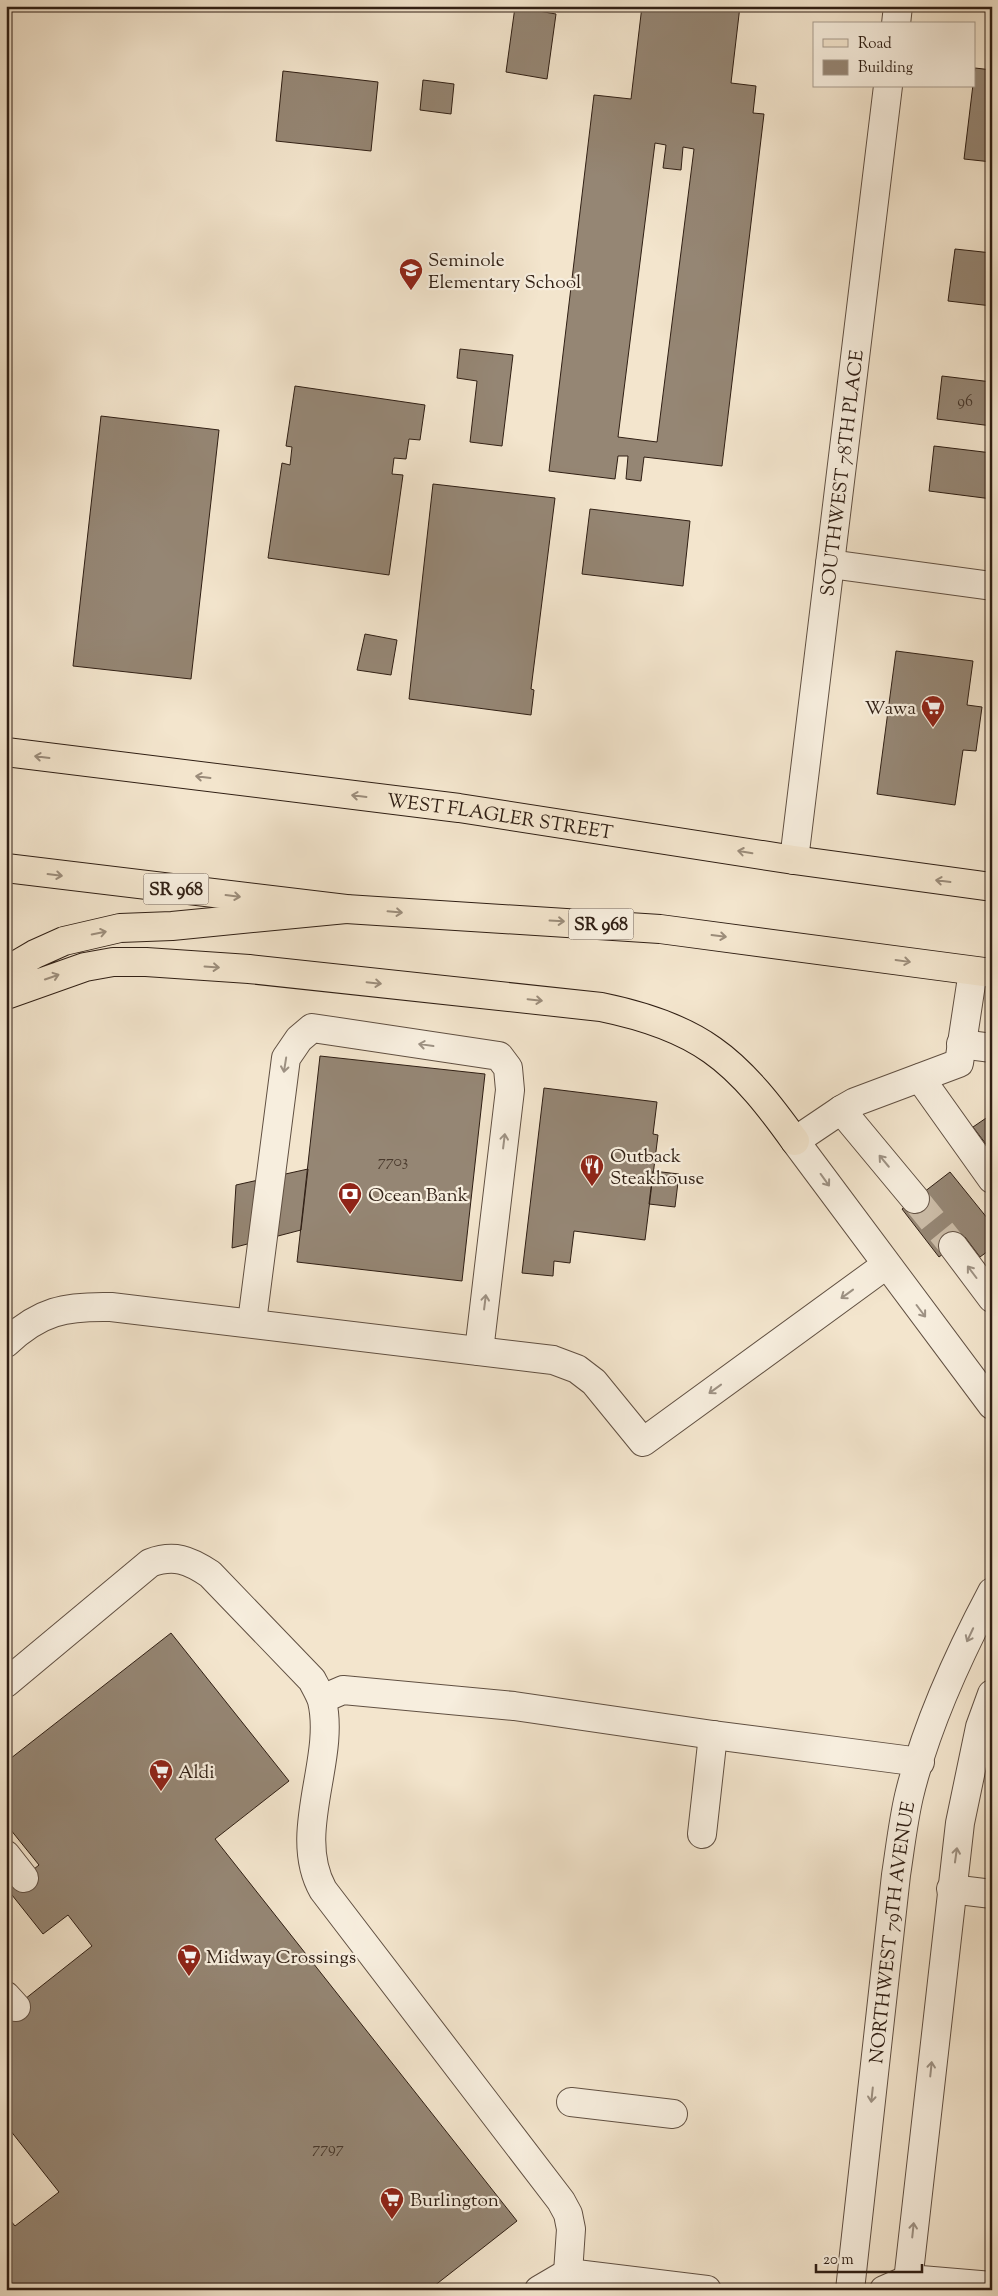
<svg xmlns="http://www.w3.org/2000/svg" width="998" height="2296" font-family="'Sorts Mill Goudy',serif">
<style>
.building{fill:#958674;stroke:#301f14;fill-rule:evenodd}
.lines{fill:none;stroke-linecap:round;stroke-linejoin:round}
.minor-tunnel{stroke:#ccbda8;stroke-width:28;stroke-dasharray:28 14;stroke-linecap:butt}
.minor-casing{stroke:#615042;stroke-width:30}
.major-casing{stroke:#301f14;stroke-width:30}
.highway-casing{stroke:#301f14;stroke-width:30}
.minor{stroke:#f7eede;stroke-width:28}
.major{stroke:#f3e5cd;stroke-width:28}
.highway{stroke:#f3e5cd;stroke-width:28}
.oneway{stroke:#9b8c7a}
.oneway2{stroke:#9d9183}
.labels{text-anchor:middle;stroke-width:4.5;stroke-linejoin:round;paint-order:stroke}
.number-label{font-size:16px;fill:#49392c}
.shield{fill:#f7eede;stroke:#6c5d51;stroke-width:1}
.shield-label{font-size:18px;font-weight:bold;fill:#301f14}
.poi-label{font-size:19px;fill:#301f14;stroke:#f7eede;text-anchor:start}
.street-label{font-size:19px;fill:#301f14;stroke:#f7eede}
</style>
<rect width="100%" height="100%" fill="#f3e5cd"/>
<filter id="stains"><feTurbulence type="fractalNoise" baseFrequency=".004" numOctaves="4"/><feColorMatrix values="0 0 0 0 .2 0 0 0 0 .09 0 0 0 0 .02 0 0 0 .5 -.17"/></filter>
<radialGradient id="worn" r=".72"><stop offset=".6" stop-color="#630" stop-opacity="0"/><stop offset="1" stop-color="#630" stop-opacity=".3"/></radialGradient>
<path class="building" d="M 642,6 L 740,6 L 731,83 L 756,86 L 753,113 L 764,114 L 722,466 L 644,457 L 641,481 L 626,479 L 628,456 L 618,456 L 615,479 L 549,471 L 594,95 L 631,99 ZM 655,143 L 666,145 L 663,168 L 681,170 L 683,147 L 694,149 L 657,442 L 618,437 Z
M 515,7 L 556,14 L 547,79 L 506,72 Z
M 975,68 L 992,70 L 992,162 L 964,159 Z
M 283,71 L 378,82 L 371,151 L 276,141 Z
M 423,80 L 454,84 L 451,114 L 420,110 Z
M 955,249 L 992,253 L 992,306 L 948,301 Z
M 460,349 L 513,355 L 502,446 L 470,442 L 477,381 L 457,378 Z
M 942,376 L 992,382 L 992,426 L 937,419 Z
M 295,386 L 425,405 L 420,440 L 409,439 L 406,459 L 394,458 L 392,474 L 403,475 L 389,575 L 268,558 L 282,463 L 290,465 L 292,447 L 286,446 Z
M 101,416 L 219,430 L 191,679 L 73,666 Z
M 934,446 L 992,453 L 992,499 L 929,491 Z
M 433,484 L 555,498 L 531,689 L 534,690 L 531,715 L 409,699 Z
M 590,509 L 690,521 L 683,586 L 582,574 Z
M 365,634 L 397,640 L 391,675 L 357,670 Z
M 896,651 L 973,661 L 967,705 L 982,707 L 976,751 L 963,750 L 955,805 L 877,794 Z
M 320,1056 L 485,1074 L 462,1281 L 297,1262 Z
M 544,1088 L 657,1102 L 653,1134 L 658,1135 L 645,1240 L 574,1231 L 570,1263 L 554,1261 L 553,1276 L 522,1273 Z
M 992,1114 L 992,1152 L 973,1127 Z
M 308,1169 L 301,1230 L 232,1248 L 236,1185 Z
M 653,1171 L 679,1174 L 675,1207 L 649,1204 Z
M 950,1172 L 992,1224 L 992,1248 L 980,1257 L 965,1237 L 939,1257 L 902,1209 Z
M 171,1633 L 289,1781 L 215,1839 L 517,2221 L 429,2290 L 6,2290 L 6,2215 L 15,2226 L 59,2192 L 6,2125 L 6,2014 L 92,1946 L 68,1915 L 43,1934 L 8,1890 L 39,1865 L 6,1824 L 6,1762 Z"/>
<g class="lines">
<path class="minor-tunnel" d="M 915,1199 L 953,1246"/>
<g class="minor-casing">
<g id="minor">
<path d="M 896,24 L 898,6"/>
<path d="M 830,564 L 992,586"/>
<path id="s1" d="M 794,860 L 888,86"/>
<path d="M 973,971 L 959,1063 L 855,1102 L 841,1110 L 795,1141 L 992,1405"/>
<path d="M 961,1044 L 992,1048"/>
<path d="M 920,1078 L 992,1179"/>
<path d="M 841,1110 L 915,1199"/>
<path d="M 953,1246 L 992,1298"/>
<path d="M 252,1322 L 286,1058 L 299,1039 L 312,1028 L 499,1056 L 508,1068 L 510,1090 L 479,1351"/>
<path d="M 6,1343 C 40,1311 65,1306 111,1307 L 553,1360 L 577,1369 L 594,1382 L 643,1442 L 886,1265"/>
<path d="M 6,1683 L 150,1563 C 174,1554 189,1560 210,1574 L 312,1680 C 315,1686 320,1694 322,1701 C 336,1760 291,1833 323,1890 L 561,2201 L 568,2214 L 571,2229 L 568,2273"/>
<path d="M 322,1699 L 343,1690 L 514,1706 L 713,1735 L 920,1762"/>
<path d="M 702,1834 L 713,1735"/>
<path d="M 6,1855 L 24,1878"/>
<path d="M 951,1889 L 992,1894"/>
<path d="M 6,1996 L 16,2007"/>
<path d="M 571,2102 L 673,2114"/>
<path d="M 568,2273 L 707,2290"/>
<path d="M 539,2290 L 568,2273"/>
<path id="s2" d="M 850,2290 L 896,1875 C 900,1849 903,1822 909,1796 C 926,1725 958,1656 992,1592"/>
<path d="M 884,2290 L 909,2279 L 992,2286"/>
<path d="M 907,2290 L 960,1823 L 980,1727 L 992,1694"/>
</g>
</g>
<g class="major-casing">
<g id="major">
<path id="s3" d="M 6,752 L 459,808 L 794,860 L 992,887"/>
<path d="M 6,868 L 346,909 L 660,929 L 992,973"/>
</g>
</g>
<g class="highway-casing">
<path id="highway" d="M 6,971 L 35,954 L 64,941 L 120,928 L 172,926 L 346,909
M 6,995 L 85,967 L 113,962 L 146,962 L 249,969 L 601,1007 C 640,1015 680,1027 712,1050 C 745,1073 772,1109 795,1141"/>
</g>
<use href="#minor" class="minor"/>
<use href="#major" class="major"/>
<use href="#highway" class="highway"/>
</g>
<defs><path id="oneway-shaft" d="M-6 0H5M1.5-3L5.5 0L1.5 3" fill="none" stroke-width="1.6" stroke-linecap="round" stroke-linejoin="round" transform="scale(1.25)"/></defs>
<g class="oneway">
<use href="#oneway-shaft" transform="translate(42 757) rotate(-173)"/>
<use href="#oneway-shaft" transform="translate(203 777) rotate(-173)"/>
<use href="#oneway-shaft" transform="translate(359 796) rotate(-173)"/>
<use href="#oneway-shaft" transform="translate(745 852) rotate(-171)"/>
<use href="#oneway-shaft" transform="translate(55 875) rotate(7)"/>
<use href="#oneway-shaft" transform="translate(943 881) rotate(-173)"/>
<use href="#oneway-shaft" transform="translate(233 896) rotate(7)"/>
<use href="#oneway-shaft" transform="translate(395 912) rotate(5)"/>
<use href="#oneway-shaft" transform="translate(557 921) rotate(3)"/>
<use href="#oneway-shaft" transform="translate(99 933) rotate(-11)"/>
<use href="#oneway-shaft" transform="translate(719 936) rotate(7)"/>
<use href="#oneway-shaft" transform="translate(903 961) rotate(8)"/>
<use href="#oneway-shaft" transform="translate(212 967) rotate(4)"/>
<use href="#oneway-shaft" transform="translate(52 977) rotate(-19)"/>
<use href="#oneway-shaft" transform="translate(374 983) rotate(6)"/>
<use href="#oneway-shaft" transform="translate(535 1000) rotate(6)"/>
</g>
<g class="oneway2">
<use href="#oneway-shaft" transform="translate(426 1045) rotate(-172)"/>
<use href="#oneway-shaft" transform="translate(285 1065) rotate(99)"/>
<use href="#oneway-shaft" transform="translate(504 1141) rotate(-83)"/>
<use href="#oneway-shaft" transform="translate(884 1161) rotate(-130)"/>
<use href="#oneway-shaft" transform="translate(825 1180) rotate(54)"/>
<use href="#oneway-shaft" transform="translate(972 1272) rotate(-127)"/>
<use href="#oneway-shaft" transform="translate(847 1294) rotate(144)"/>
<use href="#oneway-shaft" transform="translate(485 1302) rotate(-83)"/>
<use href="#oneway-shaft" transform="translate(921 1311) rotate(53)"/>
<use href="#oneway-shaft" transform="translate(715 1389) rotate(144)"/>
<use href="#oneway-shaft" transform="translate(970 1635) rotate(115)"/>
<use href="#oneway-shaft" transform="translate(956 1855) rotate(-82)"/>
<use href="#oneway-shaft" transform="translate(931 2069) rotate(-84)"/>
<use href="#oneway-shaft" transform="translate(872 2095) rotate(96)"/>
<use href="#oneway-shaft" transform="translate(913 2230) rotate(-84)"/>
</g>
<defs>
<g id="school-pin" transform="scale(1.25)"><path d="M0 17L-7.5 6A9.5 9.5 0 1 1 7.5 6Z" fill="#8f2418" stroke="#f7eede"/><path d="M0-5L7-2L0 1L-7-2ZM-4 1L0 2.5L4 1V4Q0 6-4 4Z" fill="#fff"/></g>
<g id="supermarket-pin" transform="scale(1.25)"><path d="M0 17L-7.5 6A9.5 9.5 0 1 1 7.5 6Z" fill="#8f2418" stroke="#f7eede"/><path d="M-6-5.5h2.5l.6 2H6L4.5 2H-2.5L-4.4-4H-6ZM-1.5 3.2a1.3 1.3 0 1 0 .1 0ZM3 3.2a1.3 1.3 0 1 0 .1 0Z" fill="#fff"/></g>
<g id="restaurant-pin" transform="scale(1.25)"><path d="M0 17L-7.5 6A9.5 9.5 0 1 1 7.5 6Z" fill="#8f2418" stroke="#f7eede"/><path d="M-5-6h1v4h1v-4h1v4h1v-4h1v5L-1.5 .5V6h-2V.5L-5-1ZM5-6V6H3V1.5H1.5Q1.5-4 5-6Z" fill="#fff"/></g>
<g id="bank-pin" transform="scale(1.25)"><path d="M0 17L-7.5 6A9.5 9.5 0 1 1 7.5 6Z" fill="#8f2418" stroke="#f7eede"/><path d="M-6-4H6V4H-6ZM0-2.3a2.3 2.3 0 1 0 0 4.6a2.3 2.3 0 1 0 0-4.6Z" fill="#fff"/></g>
</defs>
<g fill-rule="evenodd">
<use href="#school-pin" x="411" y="270"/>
<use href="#supermarket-pin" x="933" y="707"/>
<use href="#restaurant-pin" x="592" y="1166"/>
<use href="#bank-pin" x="350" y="1194"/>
<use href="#supermarket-pin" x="161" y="1771"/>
<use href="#supermarket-pin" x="189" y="1956"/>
<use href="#supermarket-pin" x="392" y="2199"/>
</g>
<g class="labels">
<g class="number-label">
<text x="965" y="406">96</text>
<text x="393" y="1166">7703</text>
<text x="328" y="2153">7797</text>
</g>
<g class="shield">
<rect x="143.5" y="873.5" width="65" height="31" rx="4"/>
<rect x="568.5" y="908.5" width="65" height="31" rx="4"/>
</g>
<g class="shield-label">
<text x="176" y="895">SR 968</text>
<text x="601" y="930">SR 968</text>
</g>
<g class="poi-label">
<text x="428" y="266">Seminole<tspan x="428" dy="22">Elementary School</tspan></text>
<text x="916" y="714" text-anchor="end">Wawa</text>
<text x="610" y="1162">Outback<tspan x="610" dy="22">Steakhouse</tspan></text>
<text x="368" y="1201">Ocean Bank</text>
<text x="178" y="1778">Aldi</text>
<text x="206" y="1963">Midway Crossings</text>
<text x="410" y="2206">Burlington</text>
</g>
<g class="street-label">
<text dy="7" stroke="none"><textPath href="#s1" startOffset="390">SOUTHWEST 78TH PLACE</textPath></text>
<text dy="7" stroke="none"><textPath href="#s3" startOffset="498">WEST FLAGLER STREET</textPath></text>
<text dy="7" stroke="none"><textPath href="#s2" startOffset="360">NORTHWEST 79TH AVENUE</textPath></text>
</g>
</g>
<rect width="998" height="2296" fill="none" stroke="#f3e5cd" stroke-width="25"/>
<rect x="8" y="8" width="983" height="2281" fill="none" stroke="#301f14" stroke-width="2.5"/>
<rect x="12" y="12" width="973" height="2271" fill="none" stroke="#301f14"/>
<rect x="813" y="22" width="162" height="65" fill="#f7eede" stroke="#a79b8d"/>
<rect x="823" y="39" width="25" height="8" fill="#f3e5cd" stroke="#a79b8d"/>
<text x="858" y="48" font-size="15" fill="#301f14">Road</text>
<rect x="823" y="60" width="25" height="15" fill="#958674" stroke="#a79b8d"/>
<text x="858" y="72" font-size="15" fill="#301f14">Building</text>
<path d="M816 2264v8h106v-8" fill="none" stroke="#301f14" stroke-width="2.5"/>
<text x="823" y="2264" font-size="15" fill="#301f14" stroke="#f7eede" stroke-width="4" paint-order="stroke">20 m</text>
<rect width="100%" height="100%" filter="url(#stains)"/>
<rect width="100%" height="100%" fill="url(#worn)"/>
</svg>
